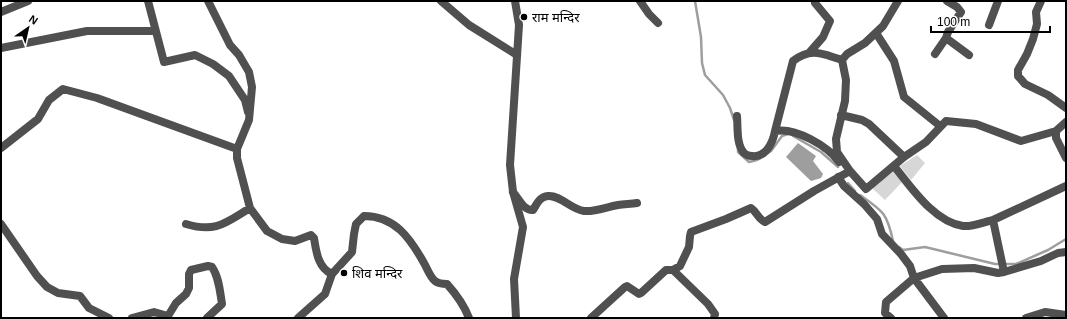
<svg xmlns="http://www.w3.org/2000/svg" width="1067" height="319" font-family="Helvetica,'Noto Sans Devanagari',sans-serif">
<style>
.green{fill:#d7d7d7}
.water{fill:#9e9e9e}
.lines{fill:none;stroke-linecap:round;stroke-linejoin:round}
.stream{stroke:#9e9e9e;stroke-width:2.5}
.minor{stroke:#505050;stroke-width:8}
.tertiary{stroke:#505050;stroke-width:8}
.poi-dot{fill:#000;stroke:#fff;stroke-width:1.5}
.labels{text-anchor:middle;stroke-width:4;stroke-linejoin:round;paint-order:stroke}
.poi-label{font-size:13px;fill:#000;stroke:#fff;text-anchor:start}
</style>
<rect width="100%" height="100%" fill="#fff"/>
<path class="green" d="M 917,155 L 925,163 L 911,180 L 900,166 Z
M 894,171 L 902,182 L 885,200 L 873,189 L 874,186 Z"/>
<path class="water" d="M 798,143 L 816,156 L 813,161 L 823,174 L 821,178 L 811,181 L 786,157 Z"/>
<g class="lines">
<path class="stream" d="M 695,1 L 701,37 L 702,63 L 705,75 L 723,95 L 730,108 L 734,120
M 793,136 L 821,152 L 838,167
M 738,148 L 738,152 L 749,162 L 757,160 L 761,158
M 768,153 L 771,151 L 782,136 L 788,134
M 848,183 L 855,191
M 860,195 C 883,211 887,213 893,241
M 899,247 L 903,250 L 925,247 L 995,264 L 1016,264 L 1048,250 L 1066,239"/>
<path class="minor" d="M 148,1 L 164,62 L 195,55 L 213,64 L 229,76 L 245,100 L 248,112
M 208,1 L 230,45 L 239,55 L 249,72 L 252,87 L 249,120 L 237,149 L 237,158 L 250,208 L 267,231 L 282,239 L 295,241 L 311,235 L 314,238 C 316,251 318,268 332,274
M 441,1 L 469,25 L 517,55
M 640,1 L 649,14 L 658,23
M 898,1 L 883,26 L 865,43 L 847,54 L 842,60 L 846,80 L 845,101 L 836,139 L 837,152 L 850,171 L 866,189 L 904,157 L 926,142 L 946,121 L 976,124 L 1021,141 L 1056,131 L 1066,122
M 947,1 L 957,7 L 961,12 L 948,32 L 946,38 L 969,55
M 1041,1 L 1036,12 L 1037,24 L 1033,39 L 1027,54 L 1018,70 L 1018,76 L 1025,84 L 1048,95 L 1066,108
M 1,12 L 28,1
M 989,25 L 998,1
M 876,33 L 894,61 L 904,97 L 940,126
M 1,48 L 87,31 L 155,31
M 809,53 L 823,37 L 830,21 L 815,3
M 935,54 L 946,38
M 841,115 L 862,120 L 869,124 L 904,157
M 737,116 C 738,127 736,144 744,153 C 746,155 750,156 752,156 C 766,158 773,142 775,131 C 795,127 828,146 839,162
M 775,131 L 793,61 C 812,47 822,54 842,60
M 1056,131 L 1056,138 L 1066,158
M 1,148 L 38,119 L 49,100 L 63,89 L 97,98 L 237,149
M 894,166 C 911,187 934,222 963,226 C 972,227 984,222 993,220
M 838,177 L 844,186 L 864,204 L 877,219 L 882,234 L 901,254 L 910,266 L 914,278 L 944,318
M 513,192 C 519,199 524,211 533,210 C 537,204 539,197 548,196 C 560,195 571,209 584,211 C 596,212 606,207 618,205 C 624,204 631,204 637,203
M 1,224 L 37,276 L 47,287 L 58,293 L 80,296 L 89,308 L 109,318
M 186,224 C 216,233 225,223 250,208
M 673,270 L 708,304 L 715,314 L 714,318
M 1004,272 L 1041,261 L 1058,253 L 1066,252
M 132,318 L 154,312 L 168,316 L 176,303 L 186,294 L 189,288 L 189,274 L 191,270 L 208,266 L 212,267 C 219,277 220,292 222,304 L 207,318
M 298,318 L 325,294 L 332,274 L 352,252 L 354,234 L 356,224 L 364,216 C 395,216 410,238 424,263 C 427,268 430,277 435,281 C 439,284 443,284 447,284 C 456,294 464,305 469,318
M 591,318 L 625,287 L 627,286 L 639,294 L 641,293 L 666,270 L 673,270 L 680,266 L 689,247 L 690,236 L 691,232 L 726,219 L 751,208 C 757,212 758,219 765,222 L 814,191 L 850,171
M 891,318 L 885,313 L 886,302 L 914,278 L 942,269 L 974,268 L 998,273 L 1004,272 L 993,220 L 1066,186
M 1026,318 L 1045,312 L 1066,315"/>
<path class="tertiary" d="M 515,1 L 519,25 L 510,165 L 513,192 L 523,227 L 514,279 L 516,318"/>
</g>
<g class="poi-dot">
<circle cx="524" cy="17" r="4"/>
<circle cx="344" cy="273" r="4"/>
</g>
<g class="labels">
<g class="poi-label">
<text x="532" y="22">राम मन्दिर</text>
<text x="352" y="278">शिव मन्दिर</text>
</g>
</g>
<rect width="1067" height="319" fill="none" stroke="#000000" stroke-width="4"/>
<g transform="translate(28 28) rotate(34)" stroke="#ffffff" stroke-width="3" paint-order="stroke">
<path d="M0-3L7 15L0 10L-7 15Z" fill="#000000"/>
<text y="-6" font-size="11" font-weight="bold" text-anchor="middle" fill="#000000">N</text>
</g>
<path d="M931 26v6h119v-6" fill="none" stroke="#000000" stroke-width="2"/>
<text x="937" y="26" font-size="12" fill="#000000" stroke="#ffffff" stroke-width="3" paint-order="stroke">100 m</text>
</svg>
